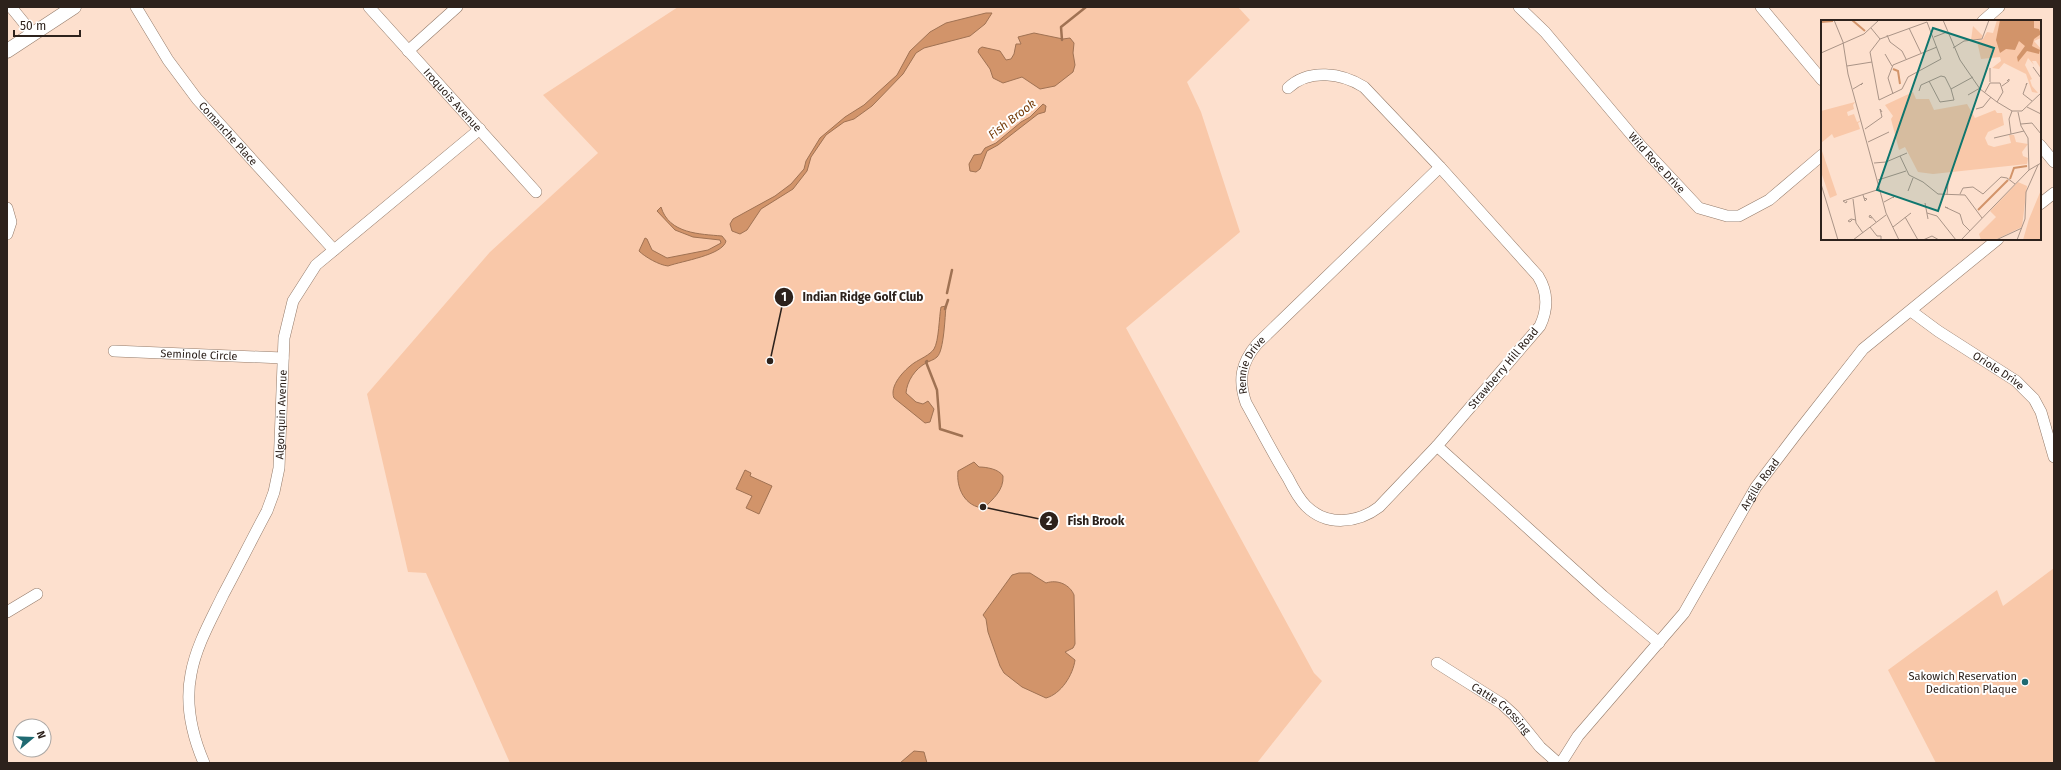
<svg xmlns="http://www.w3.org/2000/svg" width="2061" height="770" font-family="'Fira Sans',sans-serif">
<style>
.green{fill:#f9c8a9}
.water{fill:#d2946a;stroke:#a07253}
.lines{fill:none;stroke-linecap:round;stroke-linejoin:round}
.stream{stroke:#a07253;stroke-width:2.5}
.minor-casing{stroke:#947b6a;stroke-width:12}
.major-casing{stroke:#947b6a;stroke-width:15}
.minor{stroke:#fff;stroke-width:11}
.major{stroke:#fff;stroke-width:14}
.poi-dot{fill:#1f6a72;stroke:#fff;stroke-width:1.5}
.labels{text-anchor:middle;stroke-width:4;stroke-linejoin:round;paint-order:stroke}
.street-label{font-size:11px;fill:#2d221c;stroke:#fff}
.poi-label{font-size:11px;fill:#2d221c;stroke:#fff;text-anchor:end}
.water-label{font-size:12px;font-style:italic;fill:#763c09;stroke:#fff}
.inset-river{fill:none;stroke:#d2946a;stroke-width:2}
.inset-road{fill:none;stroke:#aa9487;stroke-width:1}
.view{fill:#0f766e;fill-opacity:0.15;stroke:#0f766e;stroke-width:2}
.inset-edge{fill:none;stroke:#2d221c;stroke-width:2}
.leader{fill:none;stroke:#2d221c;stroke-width:1.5}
.callout-dot{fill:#2d221c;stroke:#fff;stroke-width:1.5}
.mark-label{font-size:12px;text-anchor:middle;font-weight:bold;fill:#fff}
.callout-label{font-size:12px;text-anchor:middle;font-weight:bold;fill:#2d221c;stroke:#fff;stroke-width:4;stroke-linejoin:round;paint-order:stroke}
</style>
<rect width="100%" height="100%" fill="#fde0ce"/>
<path class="green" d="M 678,7 L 1238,7 L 1250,20 L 1187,82 L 1201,112 L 1240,232 L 1126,328 L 1314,673 L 1322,681 L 1257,763 L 510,763 L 426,573 L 408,572 L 367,394 L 490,252 L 598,153 L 543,95 Z
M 2054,568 L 2054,763 L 1936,763 L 1888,670 L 1997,590 L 2003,606 Z"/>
<path class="water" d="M 986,13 L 992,13 L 985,24 L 970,36 L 924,48 L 916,53 L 903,74 L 872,106 L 854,119 L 844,122 L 826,135 L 811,157 L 807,171 L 793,189 L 761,209 L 747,230 L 740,234 L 732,231 L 730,224 L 733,219 L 775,196 L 791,184 L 804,169 L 806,161 L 820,138 L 845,117 L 864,105 L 897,75 L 910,51 L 930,32 L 946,23 Z
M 1034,33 L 1063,39 L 1070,38 L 1074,43 L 1073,53 L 1075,65 L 1073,72 L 1055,86 L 1040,89 L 1022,77 L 1003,83 L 993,78 L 990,69 L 978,52 L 979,49 L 982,47 L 1000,51 L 1006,60 L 1011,59 L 1014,54 L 1016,44 L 1021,44 L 1018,37 Z
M 1043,104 L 1046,106 L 1045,112 L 1038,114 L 998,145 L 987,151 L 980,169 L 976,172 L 970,171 L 969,164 L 974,155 L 981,154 L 985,148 L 996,143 L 1021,122 L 1030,117 Z
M 661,207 C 669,234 700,234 722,236 L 726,241 C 723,255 682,261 668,266 C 659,265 645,257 639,251 L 645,238 L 647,239 L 652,250 L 667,258 L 708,250 L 721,243 L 720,240 L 693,237 L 675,230 L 657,211 Z
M 946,306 C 945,316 944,351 937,357 C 934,360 929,361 926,363 C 915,369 907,381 906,393 L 916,402 L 923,404 L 928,401 L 934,409 L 930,422 L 925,423 L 894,398 C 889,386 904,370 914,363 C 920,359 930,355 934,349 C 939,341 939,317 941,307 Z
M 974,462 L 979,467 C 986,467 999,469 1003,476 C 1004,490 993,499 984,508 C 965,507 956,488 958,471 Z
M 745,470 L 751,473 L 750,476 L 772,486 L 759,514 L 746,508 L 752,496 L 736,489 Z
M 1019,573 L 1030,573 L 1046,583 C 1058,579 1070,585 1074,595 L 1075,644 L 1073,648 L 1065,652 L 1075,660 C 1073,675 1061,694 1046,698 L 1022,687 L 1004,673 L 1000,666 L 988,632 L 986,619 L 983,615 L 1012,575 Z
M 914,751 L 924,752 L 927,763 L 900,763 Z"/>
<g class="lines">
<path class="stream" d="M 1062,40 L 1061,27 L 1086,7
M 947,293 L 952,270
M 945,309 L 948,300
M 927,361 L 926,362 L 937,390 L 940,429 L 962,436"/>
<g class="minor-casing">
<g id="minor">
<path d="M 11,7 L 33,34"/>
<path id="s1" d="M 136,7 L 168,60 L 197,99 L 334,250"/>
<path id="s2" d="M 369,7 L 536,192"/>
<path id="s3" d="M 1519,7 L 1545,32 L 1641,146 L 1699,208 L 1727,216 L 1739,216 L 1769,200 L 1822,155"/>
<path d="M 1761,7 L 1822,80"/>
<path d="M 1983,21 L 1999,7"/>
<path d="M 408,51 L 457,7"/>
<path d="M 1288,88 C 1309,68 1342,73 1364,87 L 1440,167 L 1538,276 C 1548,292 1548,309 1540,326 L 1437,446 L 1603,596 L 1659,643"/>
<path d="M 2040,145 L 2054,162"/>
<path d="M 2040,204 L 2054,193"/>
<path d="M 7,208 L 11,222 L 7,234"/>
<path id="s4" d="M 1911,311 L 1938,331 L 2016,381 L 2034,399 L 2041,412 L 2054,457"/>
<path id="s5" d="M 114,351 L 283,358"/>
<path id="s6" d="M 1437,446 L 1379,507 C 1358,523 1327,527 1306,506 C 1299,499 1293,488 1288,478 C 1273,454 1260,428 1246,403 C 1238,380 1241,363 1257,344 L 1440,167"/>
<path d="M 7,612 L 37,594"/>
<path id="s7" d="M 1437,663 L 1502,704 L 1514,715 L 1540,747 L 1558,763"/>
<path id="s8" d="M 204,763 C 192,735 185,704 191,674 C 196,646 211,620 223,595 C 238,567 252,539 267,511 L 274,492 L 279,468 L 284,338 L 293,301 L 316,265 L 480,129"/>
<path id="s9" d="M 1561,763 L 1578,736 L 1684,613 L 1756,487 L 1797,433 L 1863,349 L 1998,239"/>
</g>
</g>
<g class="major-casing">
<path id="major" d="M 7,51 L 74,7"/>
</g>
<use href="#minor" class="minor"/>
<use href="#major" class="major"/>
</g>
<circle class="poi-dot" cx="2025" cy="682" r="4"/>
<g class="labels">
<g class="street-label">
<text dy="4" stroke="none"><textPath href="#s2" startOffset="125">Iroquois Avenue</textPath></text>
<text dy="4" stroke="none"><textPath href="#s1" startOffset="157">Comanche Place</textPath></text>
<text dy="4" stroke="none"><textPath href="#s3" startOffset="208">Wild Rose Drive</textPath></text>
<text dy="4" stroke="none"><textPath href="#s5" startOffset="85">Seminole Circle</textPath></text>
<text dy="4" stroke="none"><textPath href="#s6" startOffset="324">Rennie Drive</textPath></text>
<text transform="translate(1503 368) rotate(-50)" y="4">Strawberry Hill Road</text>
<text dy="4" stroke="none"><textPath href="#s4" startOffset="106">Oriole Drive</textPath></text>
<text dy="4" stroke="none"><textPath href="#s8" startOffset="370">Algonquin Avenue</textPath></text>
<text dy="4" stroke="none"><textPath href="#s9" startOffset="344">Argilla Road</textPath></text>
<text dy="4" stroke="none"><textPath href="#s7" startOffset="79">Cattle Crossing</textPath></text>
</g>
<g class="poi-label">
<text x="2017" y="680">Sakowich Reservation<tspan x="2017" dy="13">Dedication Plaque</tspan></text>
</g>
<g class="water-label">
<text transform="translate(1012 119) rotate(-38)" y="4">Fish Brook</text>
</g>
</g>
<g transform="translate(1821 20)">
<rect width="220" height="220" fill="#fde0ce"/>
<path d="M 176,0 L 220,1 L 220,18 L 213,21 L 220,29 L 220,49 L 215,41 L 211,41 L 213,45 L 207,38 L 204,45 L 211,59 L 209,60 L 211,66 L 217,73 L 211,72 L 205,54 L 183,43 L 178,49 L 171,48 L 180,41 L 179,37 L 160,39 L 156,21 L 162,19 L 166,12 L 172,13 ZM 152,6 L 162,16 L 160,19 L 150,20 ZM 92,72 L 95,79 L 108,79 L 113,90 L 146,84 L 154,98 L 174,90 L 176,93 L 181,93 L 183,105 L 167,112 L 164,118 L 167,125 L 173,127 L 190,123 L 188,115 L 193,115 L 195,122 L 207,124 L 201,132 L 202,136 L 207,138 L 206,144 L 112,154 L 97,152 L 84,127 L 78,130 L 70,99 L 72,96 L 64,85 ZM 34,82 L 32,85 L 33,89 L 26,92 L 27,96 L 33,94 L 36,102 L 41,100 L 37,103 L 39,109 L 13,118 L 11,114 L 0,123 L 0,91 ZM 0,128 L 16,175 L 9,178 L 0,152 ZM 197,162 L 206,166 L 201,207 L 174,220 L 160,220 L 158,214 L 175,197 L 169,191 ZM 220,170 L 220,220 L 202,220 L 208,199 Z" fill="#f9c8a9"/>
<path d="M 179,0 L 213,0 L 213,8 L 218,9 L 220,14 L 213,19 L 211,26 L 219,30 L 218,34 L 206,31 L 197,42 L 196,37 L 204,26 L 198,21 L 194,30 L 185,29 L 179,33 L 175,20 Z" fill="#d2946a"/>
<path class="inset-river" d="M 31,0 L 44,11M 0,2 L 12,1M 72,49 L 77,51 L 79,64M 189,159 L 193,148 L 206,146M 157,190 L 187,160"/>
<path class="inset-road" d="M 13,0 L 22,22M 122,0 L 139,40 L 159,69 L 176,82 L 191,91 L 201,91 L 220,73M 50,8 L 59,19 L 106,2 L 120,39 L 87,57 L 81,69 L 58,80 L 49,32 L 59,19M 88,8 L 100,33M 66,15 L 69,22 L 81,31 L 85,39M 113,17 L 126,12M 22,22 L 27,54 L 65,193 L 78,220M 132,28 L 143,21 L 161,19 L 168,0M 0,33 L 43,14 L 58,0M 64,34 L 71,46M 26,46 L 51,42M 212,47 L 220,58M 108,61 L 119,82 L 133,80 L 130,69M 169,62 L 169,48M 205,65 L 206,63 L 202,74 L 211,81M 181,66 L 188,61 L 188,59 L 186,61M 32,69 L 42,63 L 40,65M 98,71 L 100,65 L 120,56 L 124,57 L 130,69 L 152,57M 164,72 L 169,63 L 179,63 L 182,72 L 176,82M 72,74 L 67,58 L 72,45 L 116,27M 147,75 L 159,68M 206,87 L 220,94M 155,89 L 162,87 L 170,77M 197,92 L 200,106 L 207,118 L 208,150M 200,104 L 211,103 L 220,114M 44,109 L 61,97 L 59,89 L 61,92M 190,114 L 188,99 L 191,91M 173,118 L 203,111M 47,122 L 68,112M 79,136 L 88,155 L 102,162 L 117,174 L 144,175 L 161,198M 53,143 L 65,142 L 86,133M 57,160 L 85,151M 0,164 L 17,220M 87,171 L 92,158M 139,174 L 142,168 L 152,167 L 162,174 L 180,157 L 186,158 L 194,164M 42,175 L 44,181 L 46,179 L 43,178M 126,175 L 127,163M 32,179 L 35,203 L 42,213M 26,181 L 25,183 L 22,181 L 59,169M 63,182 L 74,176 L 72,178M 104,183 L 107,199M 127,188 L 124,187 L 139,194 L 142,204 L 149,211M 106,193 L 116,196 L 135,220M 84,197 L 97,220M 51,198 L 48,197 L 49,195 L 55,202M 31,200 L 29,202 L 27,201 L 30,199 L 35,200M 49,207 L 56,216 L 60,216 L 60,220M 72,207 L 90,193M 32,220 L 65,195M 102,220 L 111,216 L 118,220M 140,220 L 208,150 L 220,143M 175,220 L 201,208M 196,220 L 204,199 L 205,172 L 217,145"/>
<path class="view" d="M 112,8 L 173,28 L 117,191 L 56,170 Z"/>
<rect width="220" height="220" class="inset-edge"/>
</g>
<path class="leader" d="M770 361L784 297M983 507L1049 521"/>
<g class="callout-dot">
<circle cx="770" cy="361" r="4"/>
<circle cx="983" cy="507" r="4"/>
<circle cx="784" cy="297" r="10"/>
<circle cx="1049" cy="521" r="10"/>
</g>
<g class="mark-label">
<text x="784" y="301">1</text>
<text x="1049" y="525">2</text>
</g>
<g class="callout-label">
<text x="863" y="301">Indian Ridge Golf Club</text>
<text x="1096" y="525">Fish Brook</text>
</g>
<rect width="2061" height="770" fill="none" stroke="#2d221c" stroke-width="16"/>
<g transform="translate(32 738) rotate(71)"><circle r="19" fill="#ffffff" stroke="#aba7a4"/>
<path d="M0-3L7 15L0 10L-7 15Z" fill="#1f6a72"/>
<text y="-6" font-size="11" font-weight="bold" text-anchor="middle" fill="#2d221c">N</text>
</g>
<path d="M14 30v6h66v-6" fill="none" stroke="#2d221c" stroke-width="2"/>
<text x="20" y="30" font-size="12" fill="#2d221c" stroke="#ffffff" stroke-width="3" paint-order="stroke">50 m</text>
</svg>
